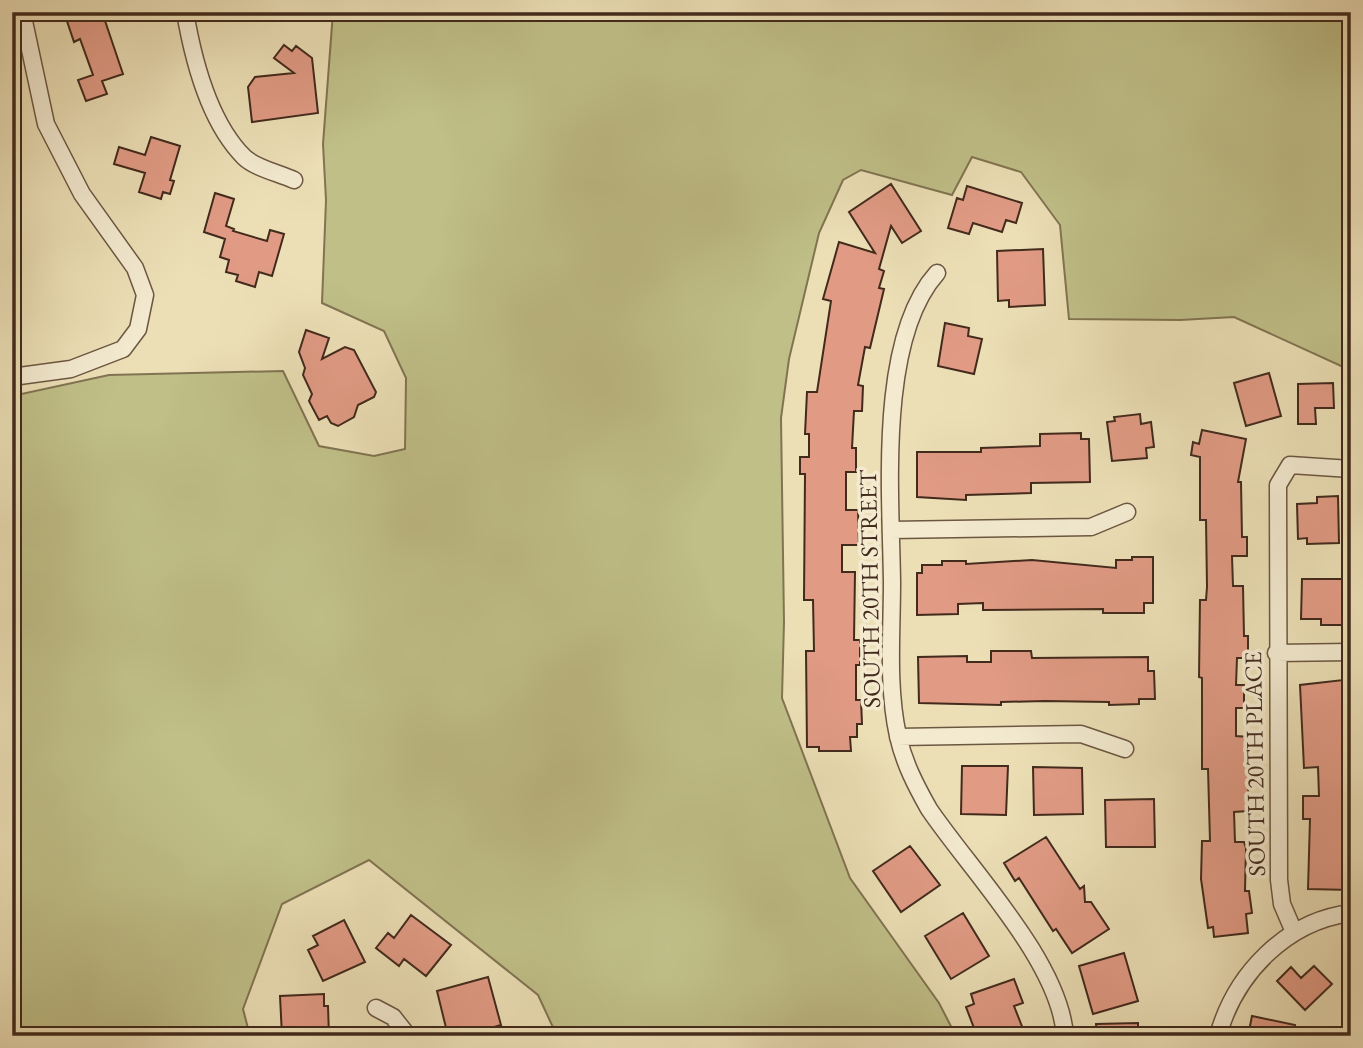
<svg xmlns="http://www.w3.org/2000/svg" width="1363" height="1048" font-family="'EB Garamond',serif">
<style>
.green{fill:#c0bf88;stroke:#817452;stroke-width:2}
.building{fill:#e19b85;stroke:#422a1c;stroke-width:2}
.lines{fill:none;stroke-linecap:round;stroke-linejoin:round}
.minor-casing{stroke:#6c5742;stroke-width:19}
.minor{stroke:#f3ead0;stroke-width:16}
.labels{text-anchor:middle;stroke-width:7;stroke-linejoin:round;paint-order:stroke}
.street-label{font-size:24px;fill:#422a1c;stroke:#f3ead0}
</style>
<rect width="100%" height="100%" fill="#ecdfb6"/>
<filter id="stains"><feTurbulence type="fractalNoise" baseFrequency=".00286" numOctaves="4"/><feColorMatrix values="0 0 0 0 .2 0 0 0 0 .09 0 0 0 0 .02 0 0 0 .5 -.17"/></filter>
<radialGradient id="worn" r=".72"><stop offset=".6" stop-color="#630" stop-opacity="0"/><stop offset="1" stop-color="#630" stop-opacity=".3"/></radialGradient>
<path class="green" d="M 333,12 L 1351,12 L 1351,366 L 1341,366 L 1234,317 L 1180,320 L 1069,319 L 1060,225 L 1021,172 L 972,157 L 952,195 L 861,170 L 843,180 L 819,233 L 789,359 L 781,418 L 784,622 L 782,698 L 850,878 L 939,1003 L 956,1036 L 557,1036 L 538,995 L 369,860 L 282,904 L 243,1009 L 250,1036 L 12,1036 L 12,396 L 109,375 L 283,371 L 319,446 L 374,456 L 405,449 L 406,378 L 384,331 L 322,303 L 326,200 L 323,144 Z"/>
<path class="building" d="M 83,12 L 102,12 L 123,74 L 102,81 L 107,94 L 86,101 L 78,80 L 93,75 L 80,39 L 74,42 L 66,18 Z
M 284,45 L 292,51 L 296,46 L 312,58 L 318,113 L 252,122 L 248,87 L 255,77 L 294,73 L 274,58 Z
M 151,137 L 180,146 L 170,180 L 174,181 L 170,194 L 163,192 L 161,199 L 139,192 L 145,173 L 114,164 L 119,147 L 145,155 Z
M 891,184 L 921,231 L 902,243 L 891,226 L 879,269 L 884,271 L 879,288 L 884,289 L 870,348 L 865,347 L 858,385 L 863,386 L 862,411 L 854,411 L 852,448 L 856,448 L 856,472 L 846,472 L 846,510 L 858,510 L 859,545 L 842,545 L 842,572 L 855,572 L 854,640 L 860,640 L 860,665 L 856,665 L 856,700 L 861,700 L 862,724 L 857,724 L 857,737 L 850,737 L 851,751 L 819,751 L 819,747 L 807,747 L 806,651 L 814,651 L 813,600 L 804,600 L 805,474 L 800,474 L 800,457 L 809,457 L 809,434 L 805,434 L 807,392 L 817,392 L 831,301 L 823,299 L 839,242 L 875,253 L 849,212 Z
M 967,186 L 1022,203 L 1016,223 L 1006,220 L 1002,232 L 973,223 L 969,234 L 948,228 L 957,198 L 963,200 Z
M 215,193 L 234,199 L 226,226 L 234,229 L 233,231 L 267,241 L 270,230 L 284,234 L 272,276 L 259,272 L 255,287 L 236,281 L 238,275 L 226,272 L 229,260 L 220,257 L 225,239 L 204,232 Z
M 1043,249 L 1045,305 L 1009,307 L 1009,300 L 998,301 L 997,251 Z
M 945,323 L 969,328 L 968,336 L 982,339 L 974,374 L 938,366 Z
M 306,330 L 329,338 L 322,359 L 345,347 L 354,350 L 376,392 L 374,397 L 358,405 L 354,417 L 338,426 L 331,423 L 327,416 L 319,420 L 309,401 L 312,394 L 303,375 L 305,368 L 299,352 Z
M 1269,373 L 1281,416 L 1246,426 L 1234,383 Z
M 1333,383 L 1334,408 L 1315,408 L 1316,424 L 1298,424 L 1298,384 Z
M 1140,414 L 1141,424 L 1151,422 L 1154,447 L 1146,448 L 1147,458 L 1112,461 L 1107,422 L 1115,421 L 1114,417 Z
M 1202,430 L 1246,439 L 1238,482 L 1241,482 L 1242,537 L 1247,537 L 1247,556 L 1232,556 L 1233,586 L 1243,586 L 1244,636 L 1248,636 L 1248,658 L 1237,658 L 1236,685 L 1244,685 L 1244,708 L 1236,708 L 1236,736 L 1249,737 L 1248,811 L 1234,812 L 1235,842 L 1244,842 L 1246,848 L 1245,891 L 1249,891 L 1252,913 L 1246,914 L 1248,933 L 1214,937 L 1213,927 L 1208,928 L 1201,879 L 1202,841 L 1210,841 L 1208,769 L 1202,769 L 1202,678 L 1199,677 L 1200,600 L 1206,600 L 1207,587 L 1206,520 L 1200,520 L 1200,457 L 1191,455 L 1193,442 L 1199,444 Z
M 1081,433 L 1081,439 L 1089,439 L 1090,482 L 1031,483 L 1031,493 L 966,495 L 966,500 L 917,497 L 917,452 L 981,452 L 981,448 L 1040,446 L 1040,434 Z
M 1338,496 L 1339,543 L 1307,544 L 1307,538 L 1298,539 L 1297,504 L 1317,503 L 1317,497 Z
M 1132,557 L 1153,557 L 1153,603 L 1144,603 L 1144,613 L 1103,613 L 1103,609 L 983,610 L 983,603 L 958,604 L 958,614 L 917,615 L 917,573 L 922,573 L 922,565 L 942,565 L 942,561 L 966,561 L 966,564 L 1032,560 L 1116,568 L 1116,560 L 1132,560 Z
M 1302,579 L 1351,579 L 1351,625 L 1321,625 L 1321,619 L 1301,619 Z
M 991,651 L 1031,651 L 1032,658 L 1148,657 L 1148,671 L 1154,671 L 1155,699 L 1139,699 L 1139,704 L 1109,705 L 1109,702 L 1045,701 L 1001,702 L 1001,705 L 919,703 L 918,657 L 967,656 L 967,662 L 991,662 Z
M 1343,680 L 1344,796 L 1349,796 L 1346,865 L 1351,865 L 1351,890 L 1308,889 L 1310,819 L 1303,819 L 1303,796 L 1319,796 L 1318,767 L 1304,768 L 1300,685 Z
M 962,766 L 1008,766 L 1006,815 L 961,814 Z
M 1033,767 L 1082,768 L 1083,814 L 1034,815 Z
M 1154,799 L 1155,847 L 1106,847 L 1105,800 Z
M 1046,837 L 1080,889 L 1084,886 L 1085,902 L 1091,902 L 1109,929 L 1072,953 L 1056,929 L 1053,931 L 1019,878 L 1015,881 L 1004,863 Z
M 910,846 L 940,885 L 901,912 L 873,871 Z
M 963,913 L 989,956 L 951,979 L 925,936 Z
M 411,915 L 451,945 L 426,976 L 404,959 L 399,966 L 376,948 L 388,933 L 394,938 Z
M 344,920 L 365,962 L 323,981 L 308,950 L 318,945 L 313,936 Z
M 1124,953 L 1138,1001 L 1093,1014 L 1079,966 Z
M 1314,966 L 1332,984 L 1305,1010 L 1277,981 L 1291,967 L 1301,978 Z
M 488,977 L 501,1025 L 464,1036 L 448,1036 L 437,991 Z
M 1014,979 L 1023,1003 L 1014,1006 L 1023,1029 L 1004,1036 L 977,1036 L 966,1007 L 974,1004 L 971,994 Z
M 324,994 L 324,1006 L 328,1006 L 329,1036 L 282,1036 L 280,996 Z
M 1252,1016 L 1295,1025 L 1293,1036 L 1248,1036 Z
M 1138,1023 L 1138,1036 L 1097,1036 L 1096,1024 Z"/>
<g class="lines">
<g class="minor-casing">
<path id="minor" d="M 185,12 C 193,59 209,122 244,157 C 255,168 279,173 294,180
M 937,273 C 877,340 891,496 892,582 C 892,633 887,686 898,736 C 904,763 916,786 929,809 C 971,871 1060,962 1065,1036
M 12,377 L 71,369 L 123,349 L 138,329 L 145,295 L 135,268 L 82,194 L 46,124 L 22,12
M 891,530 L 1091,527 L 1127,512
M 1276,653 L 1351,652
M 898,737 L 1081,734 L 1125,749
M 1294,932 L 1282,904 L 1279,880 L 1278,485 L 1290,465 L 1351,469
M 376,1008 L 393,1017 L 408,1036
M 1218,1036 C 1235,974 1286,921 1351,913"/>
</g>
<use href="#minor" class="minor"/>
</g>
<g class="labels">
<g class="street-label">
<text transform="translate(870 589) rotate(-91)" y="8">SOUTH 20TH STREET</text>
<text transform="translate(1255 764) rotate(-91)" y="8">SOUTH 20TH PLACE</text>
</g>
</g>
<rect width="1363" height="1048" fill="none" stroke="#ecdfb6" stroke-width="42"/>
<rect x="14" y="14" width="1335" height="1020" fill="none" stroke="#422a1c" stroke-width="3.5"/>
<rect x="21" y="21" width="1321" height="1006" fill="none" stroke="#422a1c" stroke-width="2"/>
<rect width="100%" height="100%" filter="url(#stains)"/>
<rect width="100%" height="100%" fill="url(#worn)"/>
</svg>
